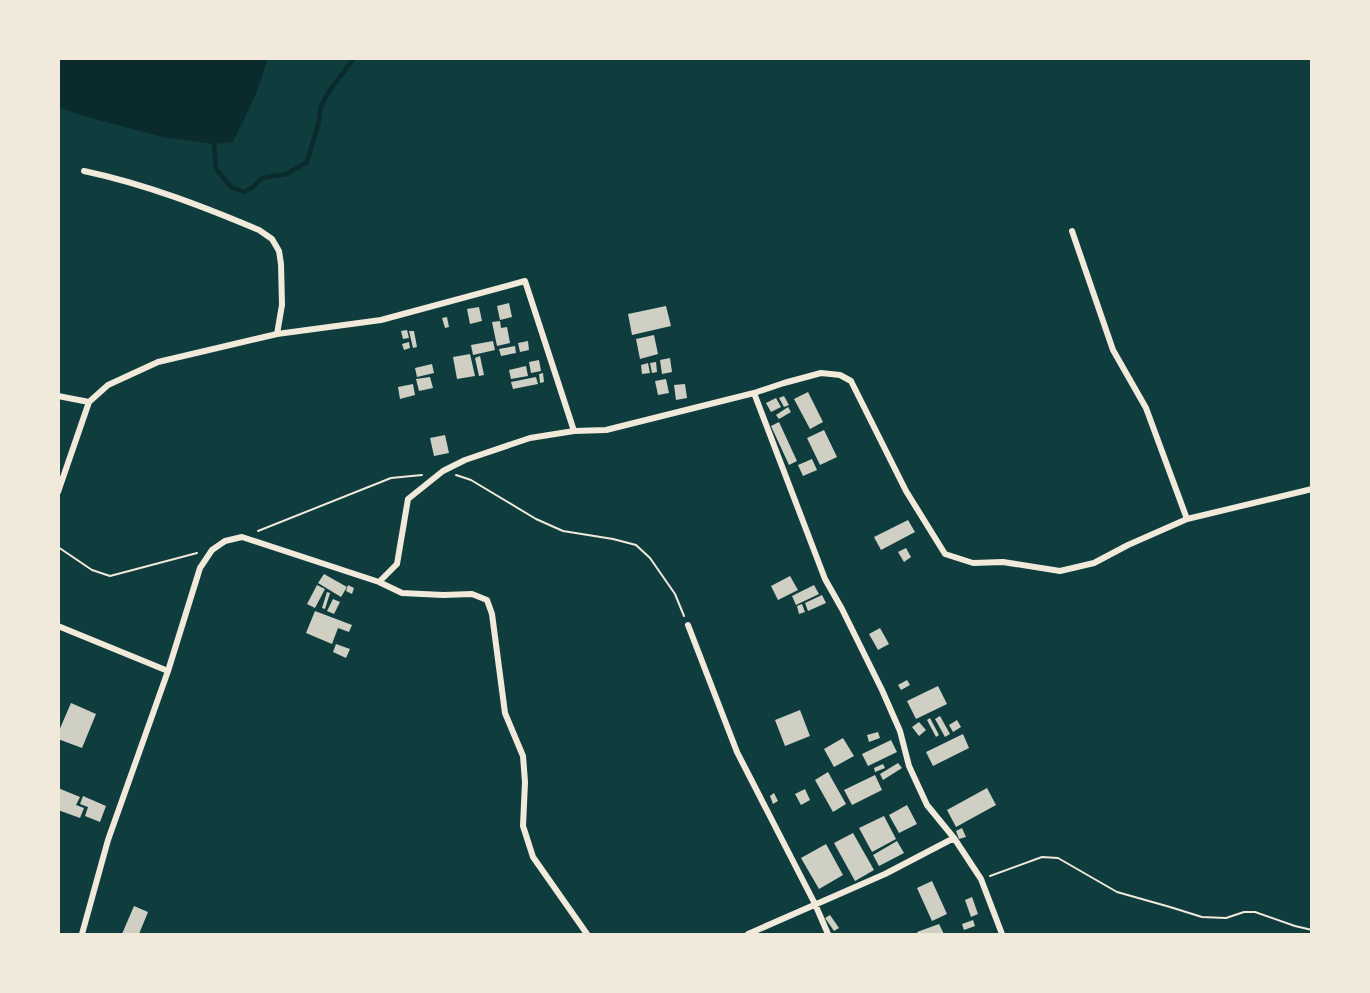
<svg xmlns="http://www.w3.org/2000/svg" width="1370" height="993" font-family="'Exo 2',sans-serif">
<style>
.water{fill:#0a2a2b}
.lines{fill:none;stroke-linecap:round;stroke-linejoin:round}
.stream{stroke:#0a2a2b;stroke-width:4.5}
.building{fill:#cfcfc3}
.path{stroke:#f1e9da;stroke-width:2}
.minor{stroke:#f1e9da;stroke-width:6}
</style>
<rect width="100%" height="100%" fill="#0f3d3e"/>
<path class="water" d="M 58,59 L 59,58 L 268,59 L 255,96 L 233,142 L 214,144 L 162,137 L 80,115 L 59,107 Z"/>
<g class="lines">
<path class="stream" d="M 214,144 L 216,169 L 231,187 L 244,192 L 253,187 L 262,178 L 287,174 L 307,162 L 318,125 L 321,106 L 330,90 L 354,58"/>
</g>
<path class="building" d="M 509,303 L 512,317 L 500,320 L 497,306 Z
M 666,306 L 671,326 L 632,335 L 628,314 Z
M 479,307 L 482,321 L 470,324 L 467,309 Z
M 447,317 L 449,327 L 445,328 L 442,318 Z
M 500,321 L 501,328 L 507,327 L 510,343 L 497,346 L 492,322 Z
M 407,330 L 409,338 L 403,339 L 401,331 Z
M 409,331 L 414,331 L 417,347 L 413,348 Z
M 654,335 L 658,354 L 640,359 L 636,339 Z
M 493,341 L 495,350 L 473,355 L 471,345 Z
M 528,341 L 529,350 L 520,352 L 518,343 Z
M 409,342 L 410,348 L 404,350 L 402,344 Z
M 515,346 L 516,353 L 501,356 L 499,349 Z
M 470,354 L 475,376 L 457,379 L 453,357 Z
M 480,356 L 484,375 L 479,376 L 475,358 Z
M 670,358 L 672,372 L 662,374 L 660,360 Z
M 539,360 L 541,371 L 531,373 L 529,362 Z
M 656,362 L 657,372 L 652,373 L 650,363 Z
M 648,363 L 650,373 L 642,374 L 641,365 Z
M 432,364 L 434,373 L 417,377 L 415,368 Z
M 526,366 L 528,376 L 511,379 L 509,370 Z
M 543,373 L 544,382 L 540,383 L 539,374 Z
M 430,377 L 433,388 L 419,391 L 416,379 Z
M 536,377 L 538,384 L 513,389 L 511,382 Z
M 666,379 L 669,393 L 658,395 L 655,381 Z
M 413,384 L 415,395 L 400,399 L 398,387 Z
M 685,384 L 687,398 L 676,400 L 674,385 Z
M 808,392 L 823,422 L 810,429 L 794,399 Z
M 784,396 L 789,405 L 784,407 L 779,398 Z
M 776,398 L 781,407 L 771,412 L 766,403 Z
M 788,407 L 791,412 L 779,419 L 776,415 Z
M 779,422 L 797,461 L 789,465 L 771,426 Z
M 824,430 L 837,457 L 820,465 L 807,438 Z
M 445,435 L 449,453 L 434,456 L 430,438 Z
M 812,459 L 817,470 L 803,476 L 798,465 Z
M 908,520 L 915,532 L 881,550 L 874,537 Z
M 906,548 L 911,557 L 904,562 L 898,552 Z
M 324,574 L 347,587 L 341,597 L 318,583 Z
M 790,576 L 798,590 L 778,600 L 771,586 Z
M 317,585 L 325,589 L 315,608 L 307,604 Z
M 348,585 L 354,588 L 352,594 L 346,591 Z
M 814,585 L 819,594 L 796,605 L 792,596 Z
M 327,592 L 330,593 L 325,609 L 322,608 Z
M 822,595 L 826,603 L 808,611 L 805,603 Z
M 333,599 L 340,602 L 334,614 L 327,611 Z
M 802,604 L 805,612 L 799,614 L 797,606 Z
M 315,611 L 352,625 L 349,632 L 338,628 L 332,644 L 306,633 Z
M 880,628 L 889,644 L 878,650 L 869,634 Z
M 336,644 L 350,649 L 346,658 L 333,652 Z
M 907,680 L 910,685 L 901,690 L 898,685 Z
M 938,686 L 947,704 L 916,719 L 907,701 Z
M 71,703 L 96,714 L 82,748 L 58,739 L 58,733 Z
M 800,710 L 810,736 L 785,746 L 775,720 Z
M 940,716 L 950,734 L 945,737 L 935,719 Z
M 930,718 L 939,735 L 936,737 L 927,720 Z
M 957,720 L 961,727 L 953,732 L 949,725 Z
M 919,722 L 926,730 L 919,736 L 912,727 Z
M 878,732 L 880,738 L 869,742 L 867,735 Z
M 963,734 L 969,748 L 933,766 L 926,752 Z
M 843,738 L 854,756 L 834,767 L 824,749 Z
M 891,740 L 897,752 L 868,766 L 862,754 Z
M 898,763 L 902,768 L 883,780 L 880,774 Z
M 883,764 L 885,768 L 875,772 L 874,768 Z
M 828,772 L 846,804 L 833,812 L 815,780 Z
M 875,775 L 882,790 L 852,805 L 844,790 Z
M 58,788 L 80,797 L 76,805 L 84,808 L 80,818 L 58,810 Z
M 987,788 L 996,805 L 956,827 L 947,810 Z
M 805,789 L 810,800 L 801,805 L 795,794 Z
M 774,793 L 778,801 L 773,804 L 770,796 Z
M 83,796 L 106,806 L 100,822 L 85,816 L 88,807 L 80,804 Z
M 907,805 L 917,824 L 899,833 L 889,815 Z
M 884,816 L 896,839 L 872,852 L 859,828 Z
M 962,828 L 966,837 L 959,839 L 956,831 Z
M 853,833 L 874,870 L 855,881 L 834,843 Z
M 897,841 L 904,853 L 879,866 L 873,855 Z
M 826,844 L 843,875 L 819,889 L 801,858 Z
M 932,881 L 947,914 L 932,921 L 917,888 Z
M 972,897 L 978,914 L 971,917 L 965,900 Z
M 134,906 L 148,912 L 139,934 L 122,934 Z
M 830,915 L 839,928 L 834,931 L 825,918 Z
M 973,920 L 975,926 L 964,930 L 962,924 Z
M 939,924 L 944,934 L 918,934 L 917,932 Z"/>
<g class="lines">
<path class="path" d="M 456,475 L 471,480 L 536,519 L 563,531 L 613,539 L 636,545 L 650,558 L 675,594 L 684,616
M 258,531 L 391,478 L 422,475
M 58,547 L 92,570 L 110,576 L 197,553
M 990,876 L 1042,857 L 1058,858 L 1117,892 L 1170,907 L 1202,917 L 1226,918 L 1244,912 L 1255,912 L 1295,926 L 1312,930"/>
<path class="minor" d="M 84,171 C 145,184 202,206 259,230 L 272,239 L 279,251 L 281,264 L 282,305 L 277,334
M 1072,231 L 1113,350 L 1146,408 L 1187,519
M 754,393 L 825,579 L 842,609 L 882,690 L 900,731 L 909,766 L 927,805 L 954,838 L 981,879 L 1002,934
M 58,396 L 89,402
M 58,492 L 89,402 L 108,385 L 158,362 L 277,334 L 381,320 L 525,281 L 574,431
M 379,582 L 397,564 L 408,499 L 443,471 L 465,460 L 530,438 L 574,431 L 606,430 L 754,393 L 784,383 L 821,373 L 840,375 L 851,381 L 906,491 L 945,554 L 973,563 L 1003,562 L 1060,571 L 1094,563 L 1128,545 L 1187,519 L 1312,489
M 688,625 L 737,752 L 815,904 L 828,934
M 58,626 L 168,671
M 82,934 L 108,840 L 168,671 L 200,568 L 212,550 L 225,541 L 242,537 L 379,582 L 402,593 L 443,595 L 472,594 L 487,600 L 492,614 L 505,713 L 523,756 L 525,782 L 523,826 L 533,857 L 587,934
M 748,934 L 885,874 L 954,838"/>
</g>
<rect width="1370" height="993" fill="none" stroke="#f1e9da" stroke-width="120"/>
</svg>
